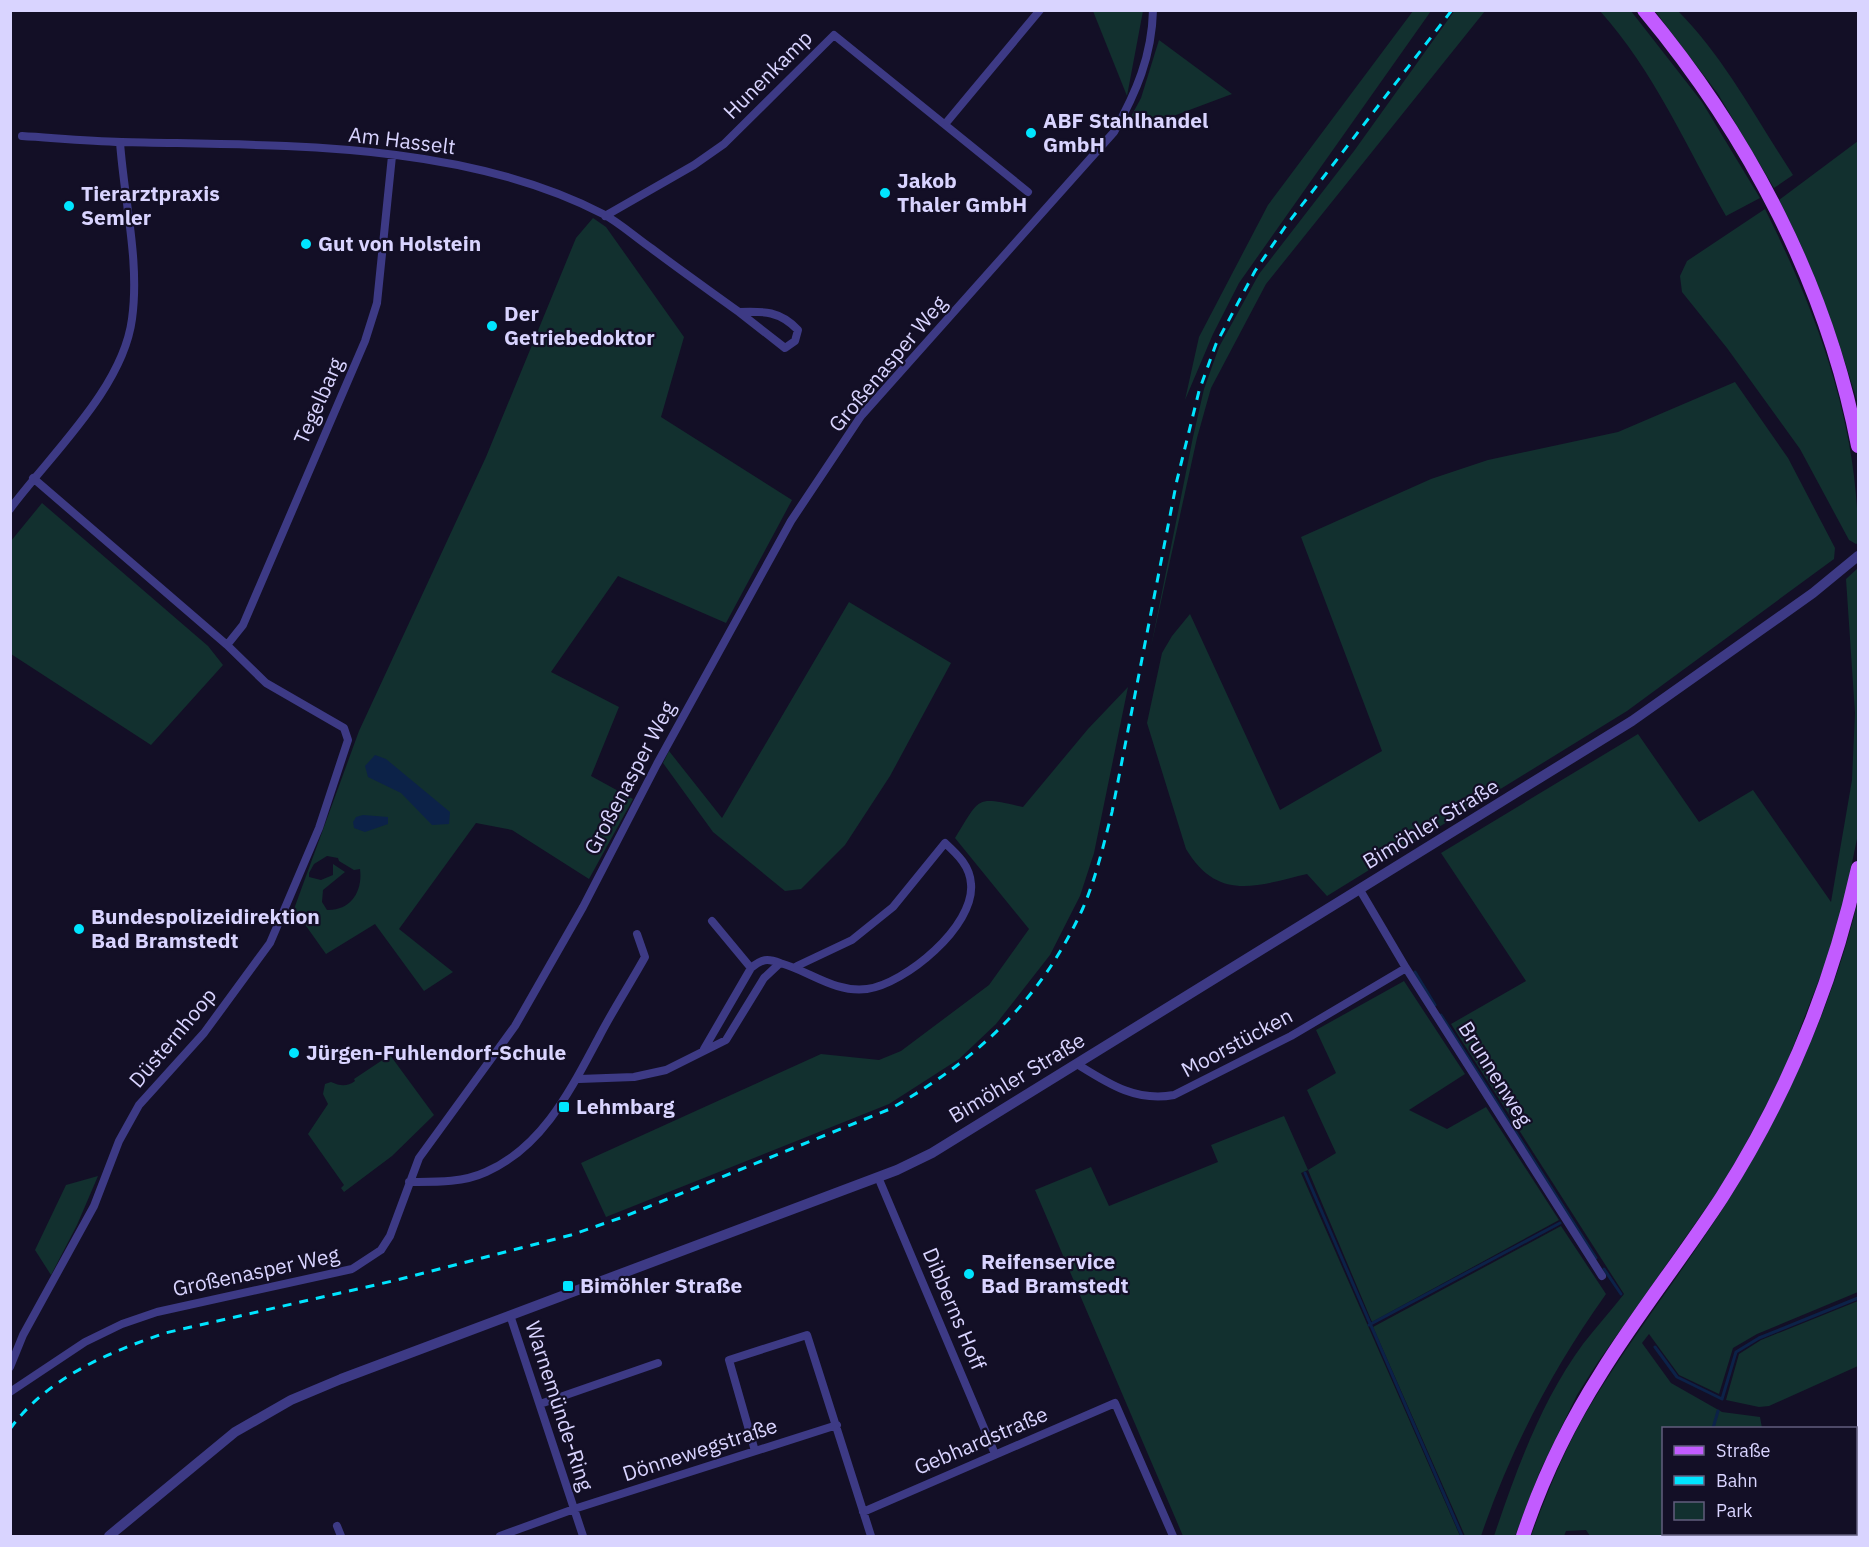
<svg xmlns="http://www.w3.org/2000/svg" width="1869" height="1547" font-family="'IBM Plex Sans',sans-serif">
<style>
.green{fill:#12302f;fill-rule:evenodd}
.water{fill:#0c2248}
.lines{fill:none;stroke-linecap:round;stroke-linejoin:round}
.stream{stroke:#0c2248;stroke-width:3}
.minor{stroke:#3d3a85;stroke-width:8}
.tertiary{stroke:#3d3a85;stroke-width:10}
.primary{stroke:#c25bff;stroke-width:14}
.rail{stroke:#00e5ff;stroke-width:3;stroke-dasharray:9 8;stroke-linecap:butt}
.poi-dot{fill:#00e5ff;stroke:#130f26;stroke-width:2}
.labels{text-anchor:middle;stroke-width:4.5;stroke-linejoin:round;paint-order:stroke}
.street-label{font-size:21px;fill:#d9d4ff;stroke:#130f26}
.poi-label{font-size:21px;font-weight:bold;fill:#d9d4ff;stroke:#130f26;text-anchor:start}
</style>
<rect width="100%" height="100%" fill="#130f26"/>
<path class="green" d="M 1455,10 L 1485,11 L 1266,284 L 1211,388 L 1197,438 L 1151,647 L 1193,437 L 1204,389 L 1219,347 L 1259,274 L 1354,151 Z
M 1093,11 L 1143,11 L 1127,96 Z
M 1413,11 L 1431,11 L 1239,283 L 1213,334 L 1185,400 L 1199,337 L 1268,205 Z
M 1600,11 L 1631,11 L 1702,102 L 1760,198 L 1726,216 C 1686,146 1654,71 1600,11 Z
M 1655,11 L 1678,11 C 1724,57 1757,120 1793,175 L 1774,188 L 1718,94 Z
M 1159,40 L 1232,94 L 1160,121 L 1127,124 L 1141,98 Z
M 1858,141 L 1858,404 C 1837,334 1813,265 1779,200 Z
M 1765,209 C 1817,313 1859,425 1858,543 L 1856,544 L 1849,540 L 1800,449 L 1727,348 L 1682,292 L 1680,276 L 1687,261 Z
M 593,218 L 606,227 L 684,337 L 661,417 L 792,500 L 726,623 L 618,576 L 551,672 L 619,707 L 591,776 L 633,799 L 589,879 L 512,830 L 476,823 L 399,929 L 453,972 L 424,991 L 375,924 L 326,954 L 294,909 L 359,731 L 486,457 L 576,238 ZM 327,856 L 338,858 L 339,861 L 354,870 L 360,869 C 363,891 351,911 327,910 L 322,902 L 323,890 L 345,872 L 333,864 L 333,875 L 321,880 L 309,877 L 309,873 L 314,864 Z
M 1735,382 L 1788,458 L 1835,548 L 1834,559 L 1627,711 L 1327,896 L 1307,874 C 1256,886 1218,902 1186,849 L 1147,723 L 1162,653 L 1172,636 L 1190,614 L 1280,810 L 1382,751 L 1301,537 L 1431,479 L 1488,460 L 1618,432 Z
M 42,503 L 208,646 L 223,665 L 151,745 L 11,654 L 11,541 Z
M 1858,568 L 1858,834 L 1843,906 L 1827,959 L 1781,1078 L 1745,1145 L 1718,1191 L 1598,1362 L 1577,1395 L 1540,1471 L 1515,1536 L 1494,1536 C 1516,1471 1541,1401 1583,1344 C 1596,1327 1611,1311 1624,1294 L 1451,1024 L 1526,981 L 1441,853 L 1638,734 L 1699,822 L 1753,790 L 1831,902 L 1852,780 L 1855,713 L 1846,579 Z
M 849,602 L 951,663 L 890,776 L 845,845 L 801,889 L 785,891 L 713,832 L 663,763 L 669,751 L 722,818 Z
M 1128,687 L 1094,853 L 1080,896 L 1050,955 L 996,1024 L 959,1059 L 889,1104 L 606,1217 L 581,1163 L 821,1054 L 879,1060 L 901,1051 L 989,985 L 1029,929 L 955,838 C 981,797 974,796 1023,807 L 1088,729 Z
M 1858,900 L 1858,1292 L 1757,1334 L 1733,1348 L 1719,1394 L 1679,1375 L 1649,1334 L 1642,1343 L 1671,1383 L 1722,1412 L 1760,1417 L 1762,1428 L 1664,1428 L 1664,1534 L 1783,1534 L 1784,1536 L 1590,1536 L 1586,1530 L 1566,1531 L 1564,1536 L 1531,1536 C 1548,1490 1567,1443 1593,1401 C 1638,1327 1692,1260 1737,1186 C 1790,1097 1834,1001 1858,900 Z
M 1404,981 L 1465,1074 L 1409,1110 L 1447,1129 L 1486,1107 L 1559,1220 L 1372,1322 L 1308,1170 L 1301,1173 L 1460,1536 L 1183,1536 L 1035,1190 L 1091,1167 L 1109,1206 L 1218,1162 L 1211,1145 L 1284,1116 L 1308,1170 L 1336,1153 L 1307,1090 L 1336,1073 L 1316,1030 Z
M 390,1055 L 434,1115 L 392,1156 L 344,1192 L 341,1188 L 344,1185 L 308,1134 L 328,1104 L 323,1094 L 325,1084 L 331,1082 C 340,1086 347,1087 355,1081 L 354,1079 Z
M 98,1176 L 77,1225 L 51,1275 L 35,1250 L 66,1185 Z
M 1561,1226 L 1606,1294 C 1552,1370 1511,1448 1481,1536 L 1465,1536 L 1373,1327 Z
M 1858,1301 L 1858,1366 L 1769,1406 L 1759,1407 L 1726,1400 L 1739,1354 L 1761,1340 Z"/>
<path class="water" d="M 375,755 L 386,759 L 450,812 L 449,824 L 432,825 L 401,793 L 368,777 L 365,766 Z
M 363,815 L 388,817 L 388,824 L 365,832 L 354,828 L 353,822 L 356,817 Z"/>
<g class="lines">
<path class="stream" d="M 1415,972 L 1435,1005
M 1441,1015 L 1596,1258
M 1305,1173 L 1462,1536
M 1604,1269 L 1621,1294
M 1369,1325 L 1560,1223
M 1655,1347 L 1677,1377 L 1722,1399 L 1736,1352 L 1759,1338 L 1858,1298
M 1713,1428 L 1718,1411
M 1745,1534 L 1747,1536"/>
<path class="minor" d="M 946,123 L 1040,10
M 22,136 C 55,138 88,141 122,142 C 279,146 460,140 603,214 C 620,223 635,237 651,248 C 680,270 710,291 739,312 C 764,311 780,311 798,330 L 795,341 L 785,348 L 739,312
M 605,216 L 694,165 L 724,144 L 834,35 L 1028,192
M 10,509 C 51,454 123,388 132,319 C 140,261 124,200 120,142
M 227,645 L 243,625 L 365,341 L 377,303 L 392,156
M 1360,890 L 1406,968 L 1602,1276
M 712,921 L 751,968
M 780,963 C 810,971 834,993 867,989 C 905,984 975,926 971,884 C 970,866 958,855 945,843 L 893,907 L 852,940 L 797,966
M 1077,1064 C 1109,1084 1136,1102 1174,1095 L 1291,1036 L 1406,968
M 579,1079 L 634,1077 L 666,1070 L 726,1040 L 764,978 L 780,963 C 767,958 762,959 751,968 L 704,1049
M 878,1177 L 995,1454
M 409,1182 C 435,1182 462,1183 486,1172 C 543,1147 571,1089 599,1037 C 613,1010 630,984 645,957 L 637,934
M 510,1315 L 583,1536
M 10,1367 L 23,1335 L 94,1206 L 119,1141 L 139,1105 L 204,1033 L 270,943 L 319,828 L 348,740 L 344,728 L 266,683 L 227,645 L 33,478
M 10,1392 L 85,1342 L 122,1324 L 157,1312 L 352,1269 L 381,1250 L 390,1236 L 419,1158 L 515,1026 L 583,907 L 657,764 L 791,521 L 861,416 L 1114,132 C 1136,93 1152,56 1153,10
M 540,1404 L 658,1363
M 755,1451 L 729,1360 L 807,1335 L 871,1536
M 863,1512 L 1115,1403 L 1173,1536
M 337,1526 L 341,1536
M 500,1536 L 574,1509 L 837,1425"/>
<path class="tertiary" d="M 109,1536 L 235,1432 L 291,1400 L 341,1379 L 897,1170 L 932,1153 L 1632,721 L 1813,593 L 1858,556"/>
<path class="primary" d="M 1644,10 C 1749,136 1827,285 1858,446
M 1523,1536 C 1542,1479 1568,1425 1601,1373 C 1638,1313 1683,1257 1722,1197 C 1787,1095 1832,986 1858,868"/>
<path class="rail" d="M 10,1429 C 47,1378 107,1353 165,1333 L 397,1280 L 571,1235 L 623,1217 L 890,1109 C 977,1060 1041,1000 1083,908 C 1096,878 1104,843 1112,812 L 1177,480 L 1199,391 L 1216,344 L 1255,271 L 1285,227 L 1452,10"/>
</g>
<g class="poi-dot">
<circle cx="1031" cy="133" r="6"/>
<circle cx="885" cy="193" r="6"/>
<circle cx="69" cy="206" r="6"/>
<circle cx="306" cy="244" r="6"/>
<circle cx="492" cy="326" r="6"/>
<circle cx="79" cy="929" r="6"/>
<circle cx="294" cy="1053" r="6"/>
<rect x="558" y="1101" width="12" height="12" rx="3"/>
<circle cx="969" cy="1274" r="6"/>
<rect x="562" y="1280" width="12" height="12" rx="3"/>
</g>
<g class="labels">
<g class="street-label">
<text transform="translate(768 75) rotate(-45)" y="7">Hunenkamp</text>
<text transform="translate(402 141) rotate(7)" y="7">Am Hasselt</text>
<text transform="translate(888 364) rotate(-50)" y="7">Großenasper Weg</text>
<text transform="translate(319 401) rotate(-66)" y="7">Tegelbarg</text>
<text transform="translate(630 778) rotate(-62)" y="7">Großenasper Weg</text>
<text transform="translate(1431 824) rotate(-31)" y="7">Bimöhler Straße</text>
<text transform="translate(173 1038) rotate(-50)" y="7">Düsternhoop</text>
<text transform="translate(1237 1043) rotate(-28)" y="7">Moorstücken</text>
<text transform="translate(1495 1074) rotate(58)" y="7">Brunnenweg</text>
<text transform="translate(1017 1078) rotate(-31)" y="7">Bimöhler Straße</text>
<text transform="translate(256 1272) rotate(-12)" y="7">Großenasper Weg</text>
<text transform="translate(954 1309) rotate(67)" y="7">Dibberns Hoff</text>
<text transform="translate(559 1406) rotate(72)" y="7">Warnemünde-Ring</text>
<text transform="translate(981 1441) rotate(-23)" y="7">Gebhardstraße</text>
<text transform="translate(700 1450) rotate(-18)" y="7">Dönnewegstraße</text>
</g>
<g class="poi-label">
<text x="1043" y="128">ABF Stahlhandel<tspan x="1043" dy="24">GmbH</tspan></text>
<text x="897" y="188">Jakob<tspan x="897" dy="24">Thaler GmbH</tspan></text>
<text x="81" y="201">Tierarztpraxis<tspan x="81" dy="24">Semler</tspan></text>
<text x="318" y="251">Gut von Holstein</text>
<text x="504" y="321">Der<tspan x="504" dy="24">Getriebedoktor</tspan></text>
<text x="91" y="924">Bundespolizeidirektion<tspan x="91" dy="24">Bad Bramstedt</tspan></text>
<text x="306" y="1060">Jürgen-Fuhlendorf-Schule</text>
<text x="576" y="1114">Lehmbarg</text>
<text x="981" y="1269">Reifenservice<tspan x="981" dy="24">Bad Bramstedt</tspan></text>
<text x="580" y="1293">Bimöhler Straße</text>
</g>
</g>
<rect width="1869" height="1547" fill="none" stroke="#d9d4ff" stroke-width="24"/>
<rect x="1662" y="1427" width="195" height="108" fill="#130f26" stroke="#625e7d" stroke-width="1.5"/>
<rect x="1674" y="1446" width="30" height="9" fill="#c25bff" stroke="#625e7d" stroke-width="1.5"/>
<text x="1716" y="1457" font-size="18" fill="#d9d4ff">Straße</text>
<rect x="1674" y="1476" width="30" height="9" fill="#00e5ff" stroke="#625e7d" stroke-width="1.5"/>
<text x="1716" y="1487" font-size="18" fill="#d9d4ff">Bahn</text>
<rect x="1674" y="1502" width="30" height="18" fill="#12302f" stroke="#625e7d" stroke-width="1.5"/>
<text x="1716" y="1517" font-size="18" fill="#d9d4ff">Park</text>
</svg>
